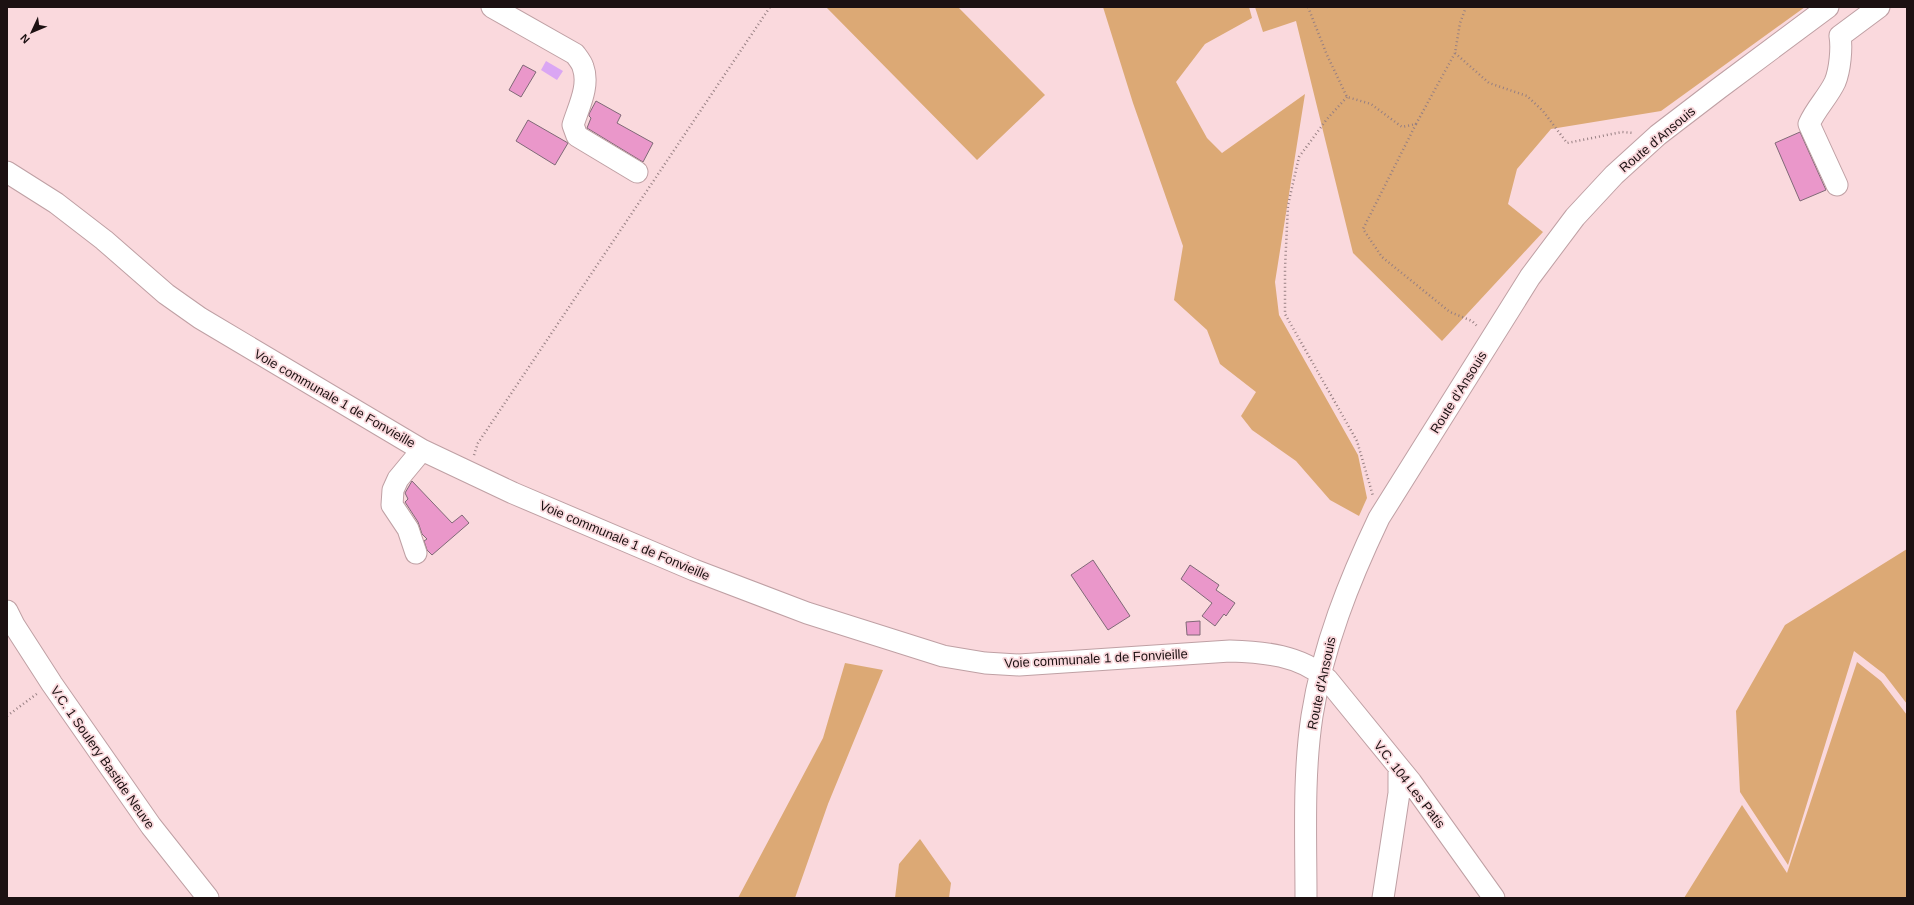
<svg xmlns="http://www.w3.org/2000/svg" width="1914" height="905" font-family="Helvetica,sans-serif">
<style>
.green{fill:#dca975}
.water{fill:#daa6f3}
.building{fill:#ea97ca;stroke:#806977}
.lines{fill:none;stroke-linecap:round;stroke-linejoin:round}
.minor-casing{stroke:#bfa0a4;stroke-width:23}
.path{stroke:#967f82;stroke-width:2.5;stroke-dasharray:1 3;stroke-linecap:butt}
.minor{stroke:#fff;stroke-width:21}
.labels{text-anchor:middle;stroke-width:3.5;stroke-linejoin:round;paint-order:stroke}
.street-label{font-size:13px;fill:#1c1112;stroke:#fad9dd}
</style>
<rect width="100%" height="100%" fill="#fad9dd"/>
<path class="green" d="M 826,7 L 958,7 L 1045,95 L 977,160 Z
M 1103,7 L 1249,7 L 1252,18 L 1205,44 L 1176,82 L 1207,138 L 1222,153 L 1305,94 L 1275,282 L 1279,315 L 1358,455 L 1367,498 L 1359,516 L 1330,500 L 1296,461 L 1252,430 L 1241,416 L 1256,392 L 1220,364 L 1207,330 L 1174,300 L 1183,246 L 1133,103 Z
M 1255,7 L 1805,7 L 1661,111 L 1551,129 L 1517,169 L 1508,204 L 1543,232 L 1442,341 L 1353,253 L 1296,21 L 1263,32 Z
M 1907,549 L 1907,704 L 1884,674 L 1854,651 L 1788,865 L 1740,792 L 1736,711 L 1785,625 Z
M 1857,662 L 1881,681 L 1907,715 L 1907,898 L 1684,898 L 1742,805 L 1787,873 Z
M 845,663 L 883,670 L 828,804 L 795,898 L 738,898 L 823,738 Z
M 920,839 L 951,883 L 949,898 L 895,898 L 899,864 Z"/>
<path class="water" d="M 546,61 L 563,71 L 557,80 L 541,70 Z"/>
<path class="building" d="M 523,65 L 536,72 L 521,97 L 509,90 Z
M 596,101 L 621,115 L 617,123 L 653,143 L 643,162 L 587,128 L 591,118 L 589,116 L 589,114 Z
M 528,120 L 568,143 L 555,165 L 516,141 Z
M 1800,132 L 1826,190 L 1800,201 L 1775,143 Z
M 412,481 L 452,523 L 462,515 L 469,523 L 432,555 L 427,550 L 424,541 L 427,539 L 422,534 L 418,522 L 405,502 L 408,499 L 405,493 Z
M 1093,560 L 1130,616 L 1108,630 L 1071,575 Z
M 1190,565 L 1219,585 L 1216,590 L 1235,603 L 1226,616 L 1224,614 L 1215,626 L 1202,616 L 1212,603 L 1181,579 Z
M 1200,621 L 1200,635 L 1187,635 L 1186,622 Z"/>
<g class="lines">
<g class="minor-casing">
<path id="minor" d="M 492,7 L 575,54 C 578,58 582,63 583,67 C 590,86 578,108 573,125 L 577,136 L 637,172
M 7,172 L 56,203 L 104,240 L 166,294 L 200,318 L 422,450 L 513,493 L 694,570 L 807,613 L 943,656 L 985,663 L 1019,665 L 1230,651 C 1264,652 1300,655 1327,679 L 1411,782 L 1494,898
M 1837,185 L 1809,124 C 1816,108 1828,97 1835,82 C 1840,70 1842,48 1840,36 L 1879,7
M 416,553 L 408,529 L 392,505 L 393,490 L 398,479 L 422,450
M 7,611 L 14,625 L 52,684 L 151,826 L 208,898
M 1306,898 C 1306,837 1303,776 1312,716 C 1323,646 1349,581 1379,518 L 1530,277 L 1575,217 L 1614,175 L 1658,135 L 1718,89 L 1828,7
M 1383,898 L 1399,793 L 1399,768"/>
</g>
<path class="path" d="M 1308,7 L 1327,55 L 1347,97 L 1371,104 L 1402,127 L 1416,124 L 1455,53 L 1460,23 L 1466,7
M 1455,53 L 1489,83 L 1527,96 L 1543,111 L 1567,143 L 1622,132 L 1634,133
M 1347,97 L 1327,119 L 1299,157 L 1288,205 L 1285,268 L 1285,314 L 1357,441 L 1373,496
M 1416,124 L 1363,229 L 1382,257 L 1450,312 L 1472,321 L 1478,327
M 474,455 L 478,443 L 770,7
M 7,716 L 38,693"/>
<use href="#minor" class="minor"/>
</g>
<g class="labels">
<g class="street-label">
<text transform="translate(1657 139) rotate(-40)" y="5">Route d'Ansouis</text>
<text transform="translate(1458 392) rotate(-58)" y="5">Route d'Ansouis</text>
<text transform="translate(335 398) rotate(30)" y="5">Voie communale 1 de Fonvieille</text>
<text transform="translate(625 540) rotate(23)" y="5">Voie communale 1 de Fonvieille</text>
<text transform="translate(1096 658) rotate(-3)" y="5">Voie communale 1 de Fonvieille</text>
<text transform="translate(1321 683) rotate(-78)" y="5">Route d'Ansouis</text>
<text transform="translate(103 757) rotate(55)" y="5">V.C. 1 Soulery Bastide Neuve</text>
<text transform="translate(1410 784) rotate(52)" y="5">V.C. 104 Les Patis</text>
</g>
</g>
<rect width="1914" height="905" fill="none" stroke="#1c1112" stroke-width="16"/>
<g transform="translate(32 32) rotate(226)" stroke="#fad9dd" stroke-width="3" paint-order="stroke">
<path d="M0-3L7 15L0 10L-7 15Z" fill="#1c1112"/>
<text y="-6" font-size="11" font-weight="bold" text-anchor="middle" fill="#1c1112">N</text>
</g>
</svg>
